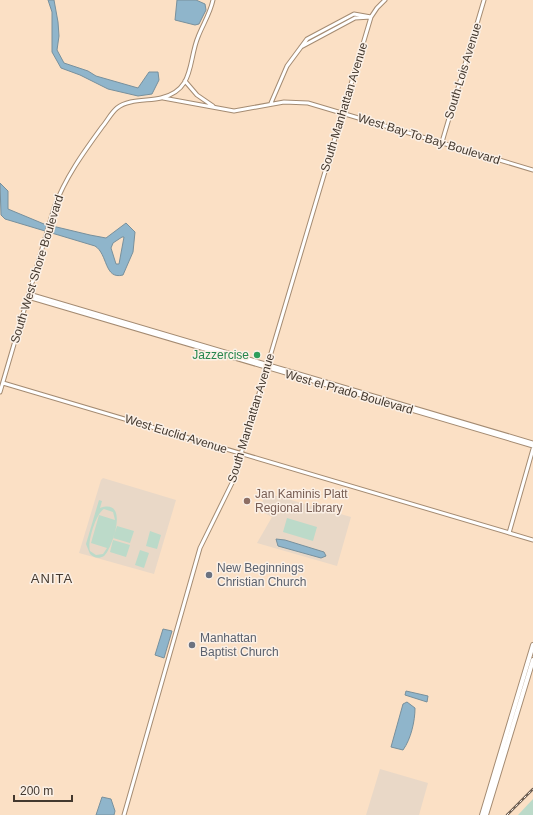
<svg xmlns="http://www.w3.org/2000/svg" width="533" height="815" font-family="Helvetica,sans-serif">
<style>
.education{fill:#e9d8c7}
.green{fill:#bcdac9;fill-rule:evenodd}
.water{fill:#8fb5cb;stroke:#78909c;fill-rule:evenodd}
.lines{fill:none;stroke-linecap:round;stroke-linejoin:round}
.secondary-casing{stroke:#a48b72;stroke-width:5}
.primary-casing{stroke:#a48b72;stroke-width:6}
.secondary{stroke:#fff;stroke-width:3}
.primary{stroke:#fff;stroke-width:4}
.rail-casing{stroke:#6d5e51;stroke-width:2.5}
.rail{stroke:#fbf0e6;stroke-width:1;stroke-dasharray:3;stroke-linecap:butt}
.leisure-dot{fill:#2e9e5b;stroke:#fbf0e6;stroke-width:1.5}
.education-dot{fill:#8d6e63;stroke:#fbf0e6;stroke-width:1.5}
.worship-dot{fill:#6b7280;stroke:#fbf0e6;stroke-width:1.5}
.labels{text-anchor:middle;stroke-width:3;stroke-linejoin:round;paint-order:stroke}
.street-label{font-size:12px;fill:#43382e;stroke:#fbf0e6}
.leisure-label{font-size:12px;fill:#27864d;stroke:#fbf0e6;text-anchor:end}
.education-label{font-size:12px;fill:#785e54;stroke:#fbf0e6;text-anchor:start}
.worship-label{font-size:12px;fill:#5b616d;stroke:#fbf0e6;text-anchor:start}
.neighbourhood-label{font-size:13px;letter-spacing:1px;fill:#43382e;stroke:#fbf0e6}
</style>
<rect width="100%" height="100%" fill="#fbe0c5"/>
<path class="education" d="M 103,478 L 176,500 L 154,574 L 79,553 L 101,480 Z
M 266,493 L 351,517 L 337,566 L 257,543 L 272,517 L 259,510 Z
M 380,769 L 428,783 L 419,815 L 366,815 Z"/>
<path class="green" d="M 99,500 L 102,501 L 100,508 C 131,497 111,551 104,556 C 99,559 94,558 90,554 L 86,544 ZM 104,509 L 113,512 L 115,520 L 99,515 L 91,543 L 107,548 L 103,554 L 96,555 L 90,551 C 87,543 96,513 104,509 Z
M 287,518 L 317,527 L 313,541 L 283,532 Z
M 117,526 L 134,531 L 130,543 L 113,538 Z
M 150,531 L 161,535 L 157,549 L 146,546 Z
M 113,540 L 130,545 L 126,557 L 110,552 Z
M 140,550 L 149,553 L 144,568 L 135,565 Z
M 533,799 L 533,815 L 518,815 Z"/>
<path class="water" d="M 48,0 L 54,0 L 58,22 L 59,36 L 57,50 L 64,63 L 88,71 L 96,76 L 138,88 L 149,72 L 158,72 L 159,80 L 152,94 L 138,96 L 108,89 L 80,75 L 61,68 L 52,52 L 52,12 Z
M 177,0 L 196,0 L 205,4 L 206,10 L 199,24 L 195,25 L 175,20 Z
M 0,183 L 8,191 L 8,209 L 44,224 L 90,235 L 106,238 L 126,223 L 135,232 L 133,252 L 123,275 C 104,280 108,254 95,246 L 5,219 L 1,215 ZM 122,237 L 124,237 L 119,264 L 116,264 L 111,248 L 113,243 Z
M 276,539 L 285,540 L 324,552 L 326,556 L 321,558 L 278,546 Z
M 163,629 L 172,631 L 164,658 L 155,655 Z
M 406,691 L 428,696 L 427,702 L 405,695 Z
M 407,702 L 415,708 C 415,721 411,739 403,750 L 391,747 L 403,704 Z
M 102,797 L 111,799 L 115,811 L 114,815 L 96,815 Z"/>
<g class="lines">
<g class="secondary-casing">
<path id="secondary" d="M 301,47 L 355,18 L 371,17
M 185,81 L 197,95 L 213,106
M 163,98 L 234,111 L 284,102 L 308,103 L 533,170
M 271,103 L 287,66 L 307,39 L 354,14 L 371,17
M 442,142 L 484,0
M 29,294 L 533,443
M 28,297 L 533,446
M 3,383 L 533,540
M 0,392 L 54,208 C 65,178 83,153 102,127 C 107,121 111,113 117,108 C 128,99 148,101 161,98 C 195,90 188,61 198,37 C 203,24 210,14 213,0
M 509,533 L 533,449
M 124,815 L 200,548 L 233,481 L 371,17 L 377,8 L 385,0"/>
</g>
<g class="primary-casing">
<path id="primary" d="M 482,815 L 533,645
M 486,815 L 533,660"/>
</g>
<use href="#secondary" class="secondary"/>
<use href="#primary" class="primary"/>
<g class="rail-casing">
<path id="rail" d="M 507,815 L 533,789"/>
</g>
<use href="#rail" class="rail"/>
</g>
<circle class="leisure-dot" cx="257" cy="355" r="4"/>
<circle class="education-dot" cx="247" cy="501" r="4"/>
<g class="worship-dot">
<circle cx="209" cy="575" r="4"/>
<circle cx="192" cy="645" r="4"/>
</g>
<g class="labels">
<g class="street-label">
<text transform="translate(463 71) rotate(-73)" y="4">South Lois Avenue</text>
<text transform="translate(344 107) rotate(-73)" y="4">South Manhattan Avenue</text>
<text transform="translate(429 139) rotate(17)" y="4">West Bay To Bay Boulevard</text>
<text transform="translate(37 269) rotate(-73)" y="4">South West Shore Boulevard</text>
<text transform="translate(349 392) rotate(16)" y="4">West el Prado Boulevard</text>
<text transform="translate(251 418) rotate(-73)" y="4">South Manhattan Avenue</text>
<text transform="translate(176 434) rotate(17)" y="4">West Euclid Avenue</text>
</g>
<g class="leisure-label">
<text x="249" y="359">Jazzercise</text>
</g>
<g class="education-label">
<text x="255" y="498">Jan Kaminis Platt<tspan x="255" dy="14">Regional Library</tspan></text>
</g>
<g class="worship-label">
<text x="217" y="572">New Beginnings<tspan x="217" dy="14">Christian Church</tspan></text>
<text x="200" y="642">Manhattan<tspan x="200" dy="14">Baptist Church</tspan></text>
</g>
<g class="neighbourhood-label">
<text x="52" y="583">ANITA</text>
</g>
</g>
<path d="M14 795v6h58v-6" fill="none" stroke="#43382e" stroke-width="2"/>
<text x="20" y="795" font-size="12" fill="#43382e" stroke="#fbf0e6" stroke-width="3" paint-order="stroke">200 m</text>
</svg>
